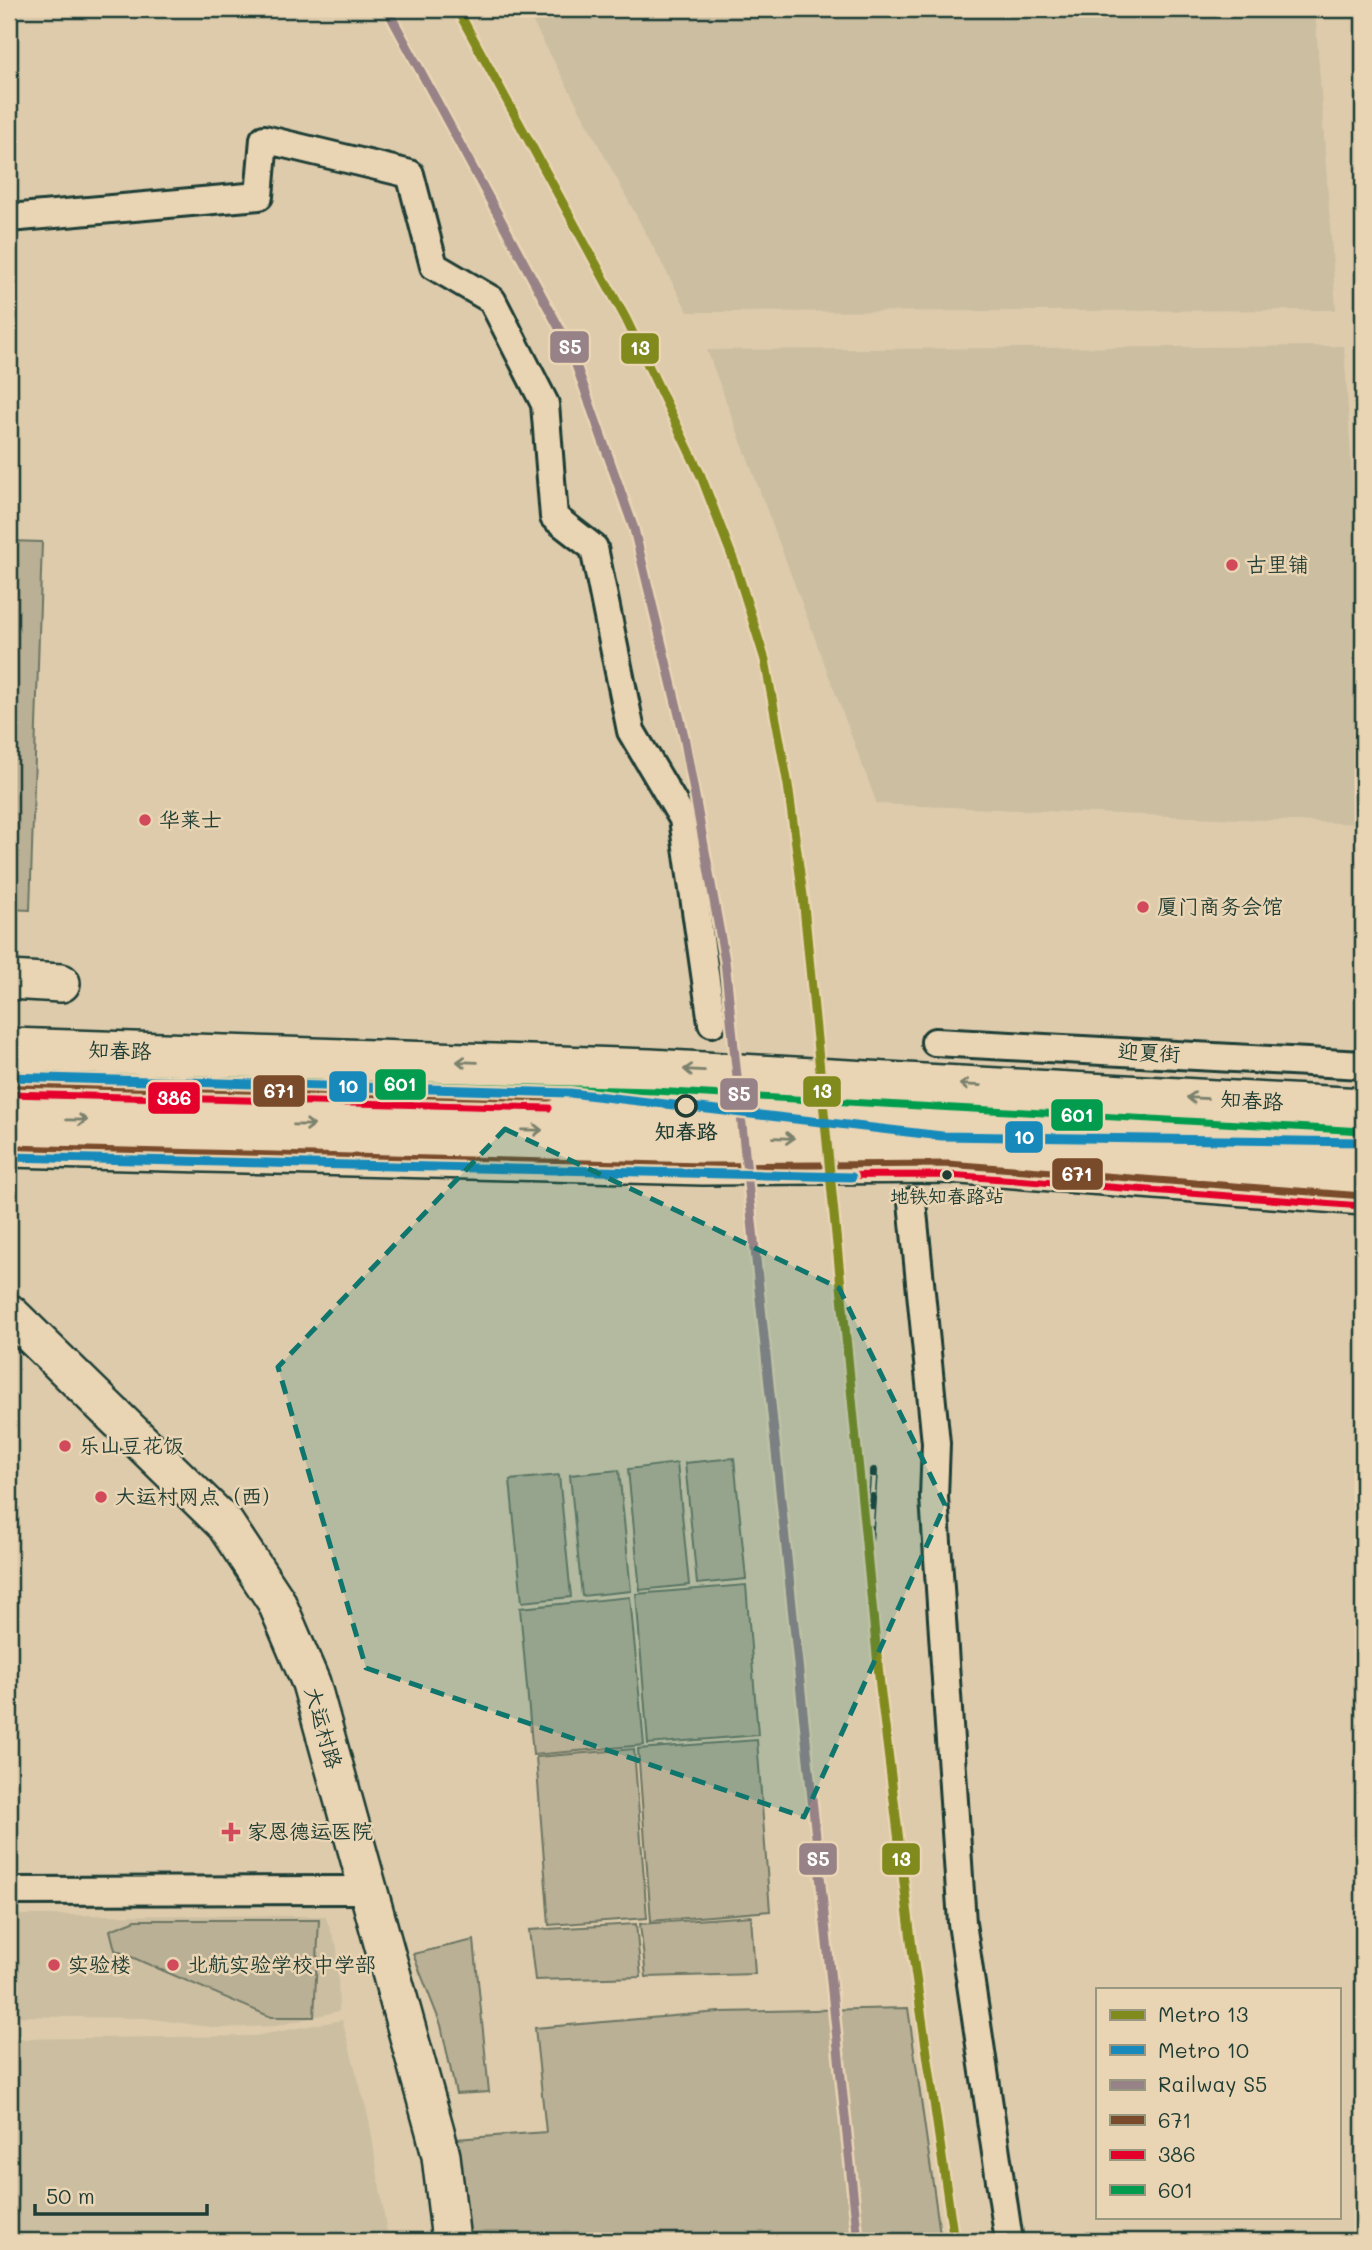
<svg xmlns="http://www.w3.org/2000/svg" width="1372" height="2250" font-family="Mali,'LXGW WenKai TC',sans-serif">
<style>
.built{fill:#ccbea1}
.green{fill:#bab095;stroke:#6c7664;stroke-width:2}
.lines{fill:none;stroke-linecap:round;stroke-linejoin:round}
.street-casing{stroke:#1f3d34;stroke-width:32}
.secondary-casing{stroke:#1f3d34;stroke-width:42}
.primary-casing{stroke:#1f3d34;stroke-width:44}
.street{stroke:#e9d4b3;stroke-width:26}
.secondary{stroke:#e9d4b3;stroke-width:37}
.primary{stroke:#e9d4b3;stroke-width:38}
.rail-casing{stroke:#1f3d34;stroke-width:8}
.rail{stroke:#e9d4b3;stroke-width:5;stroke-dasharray:16;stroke-linecap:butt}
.bus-1-casing{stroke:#e9d4b3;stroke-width:12}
.bus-2-casing{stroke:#e9d4b3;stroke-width:12}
.bus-3-casing{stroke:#e9d4b3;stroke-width:12}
.bus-1{stroke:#7a4b2a;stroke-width:7}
.bus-2{stroke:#e4002b;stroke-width:7}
.bus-3{stroke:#039c4e;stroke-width:7}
.rail-1-casing{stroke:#e9d4b3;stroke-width:14}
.rail-1{stroke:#978287;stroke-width:9}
.metro-1-casing{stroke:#e9d4b3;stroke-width:14}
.metro-2-casing{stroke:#e9d4b3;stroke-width:14}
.metro-1{stroke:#818a1d;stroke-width:9}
.metro-2{stroke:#178abb;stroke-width:9}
.oneway{stroke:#7a816d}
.marked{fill:#0f766e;fill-opacity:0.2;stroke:#0f766e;stroke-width:5;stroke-dasharray:14 9;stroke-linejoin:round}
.poi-dot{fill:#d1495b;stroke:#e9d4b3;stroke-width:2.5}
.stop-dot{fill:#e9d4b3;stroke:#1f3d34;stroke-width:3.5}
.bus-dot{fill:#1f3d34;stroke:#e9d4b3;stroke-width:2.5}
.labels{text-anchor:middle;stroke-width:5;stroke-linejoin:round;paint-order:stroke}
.bus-label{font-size:19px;fill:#1f3d34;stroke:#e9d4b3}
.poi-label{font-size:21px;fill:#1f3d34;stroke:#e9d4b3;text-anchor:start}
.street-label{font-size:21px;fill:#1f3d34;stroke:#e9d4b3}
.stop-label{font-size:21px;font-weight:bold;fill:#1f3d34;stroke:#e9d4b3}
.line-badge{stroke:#e9d4b3;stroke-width:2.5}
.badge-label{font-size:19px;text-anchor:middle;font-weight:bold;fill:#fff}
</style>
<rect width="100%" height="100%" fill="#ddcbac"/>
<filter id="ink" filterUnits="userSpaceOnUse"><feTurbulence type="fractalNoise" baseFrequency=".0143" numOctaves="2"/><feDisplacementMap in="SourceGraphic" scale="14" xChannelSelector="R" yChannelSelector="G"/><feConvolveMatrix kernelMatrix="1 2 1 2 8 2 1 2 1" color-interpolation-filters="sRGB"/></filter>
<g filter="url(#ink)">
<path class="built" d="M 526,9 L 1315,9 L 1336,310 L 688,312 Z
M 1344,346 L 1363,648 L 1363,824 L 877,804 L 707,350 Z
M 9,1915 L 325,1916 L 337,1947 L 339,2011 L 276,2026 L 218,2028 L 145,2018 L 9,2016 Z
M 342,2020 L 369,2119 L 387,2233 L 404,2241 L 9,2241 L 9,2039 L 255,2036 Z"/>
<path class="green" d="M 9,541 L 42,542 L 30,910 L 9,909 Z
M 734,1458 L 746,1579 L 697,1584 L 685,1463 Z
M 677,1463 L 689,1585 L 640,1590 L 628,1469 Z
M 619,1470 L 631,1591 L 582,1596 L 570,1475 Z
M 559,1475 L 571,1597 L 522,1602 L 510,1480 Z
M 746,1585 L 758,1735 L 648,1744 L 636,1594 Z
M 630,1597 L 644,1745 L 533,1755 L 520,1608 Z
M 757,1740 L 770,1911 L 651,1921 L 638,1749 Z
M 634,1749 L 647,1918 L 549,1925 L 536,1757 Z
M 751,1916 L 755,1974 L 646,1977 L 640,1924 Z
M 136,1920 L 319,1920 L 314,2017 L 271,2017 L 115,1950 L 110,1930 Z
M 636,1924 L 641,1977 L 535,1980 L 529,1930 Z
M 474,1940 L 489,2092 L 456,2094 L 441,2025 L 413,1954 Z
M 908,2008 L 941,2241 L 461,2241 L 455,2157 L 456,2139 L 546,2132 L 535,2028 L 719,2012 Z"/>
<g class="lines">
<g class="street-casing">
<path id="street" d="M 9,218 L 259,196 L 264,139 L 410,174 L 434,266 L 492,300 L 545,404 L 554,517 L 594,548 L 631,731 L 683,819 L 712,1023
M 935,1042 L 1363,1065
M 912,1202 L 936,1443 L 934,1497 L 962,1923 L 1009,2241
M 9,1891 L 367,1890"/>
</g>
<g class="secondary-casing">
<path id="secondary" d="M 9,980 L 61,983
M 9,1047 L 650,1068 L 1363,1107
M 9,1148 L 703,1166 L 948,1164 L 1363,1196
M 9,1313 L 225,1524 L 276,1601 L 311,1683 L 435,2131 L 441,2156 L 451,2241"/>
</g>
<g class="primary-casing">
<path id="primary" d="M 9,1084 L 653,1101 L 1363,1142
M 9,1119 L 706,1134 L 893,1142 L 1363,1173"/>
</g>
<use href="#street" class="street"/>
<use href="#secondary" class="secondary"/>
<use href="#primary" class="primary"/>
<g class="rail-casing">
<path id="rail" d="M 868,1557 L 874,1471"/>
</g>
<use href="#rail" class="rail"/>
<g class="bus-1-casing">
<path id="bus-1" d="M 9,1084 L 549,1098
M 9,1148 L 703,1166 L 948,1164 L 1363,1196"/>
</g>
<g class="bus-2-casing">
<path id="bus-2" d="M 9,1094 L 549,1108
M 9,1158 L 703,1176 L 948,1175 L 1362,1206"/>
</g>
<g class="bus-3-casing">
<path id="bus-3" d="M 9,1074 L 654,1091 L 1363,1131"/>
</g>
<use href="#bus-1" class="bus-1"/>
<use href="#bus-2" class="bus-2"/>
<use href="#bus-3" class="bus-3"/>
<g class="rail-1-casing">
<path id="rail-1" d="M 387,9 L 570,348 L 634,529 L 684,736 L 725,961 L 858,2241"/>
</g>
<use href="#rail-1" class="rail-1"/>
<g class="metro-1-casing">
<path id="metro-1" d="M 457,9 L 626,319 L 701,476 L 735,564 L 765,660 L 788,785 L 803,896 L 880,1686 L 913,1956 L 954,2241"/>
</g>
<g class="metro-2-casing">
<path id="metro-2" d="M 9,1077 L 570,1093 L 942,1136 L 1363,1142
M 9,1157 L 852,1177"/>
</g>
<use href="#metro-1" class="metro-1"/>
<use href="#metro-2" class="metro-2"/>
</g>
<defs><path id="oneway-shaft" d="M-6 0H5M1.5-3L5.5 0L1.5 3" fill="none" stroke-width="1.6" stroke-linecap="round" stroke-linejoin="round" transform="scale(1.75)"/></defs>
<g class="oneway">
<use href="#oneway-shaft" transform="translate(467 1062) rotate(-178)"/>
<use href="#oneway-shaft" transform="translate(694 1070) rotate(-177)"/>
<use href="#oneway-shaft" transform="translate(970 1085) rotate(-177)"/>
<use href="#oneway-shaft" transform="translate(1197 1098) rotate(-177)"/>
<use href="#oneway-shaft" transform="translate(77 1120) rotate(1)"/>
<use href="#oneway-shaft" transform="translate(304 1125) rotate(1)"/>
<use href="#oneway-shaft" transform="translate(532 1130) rotate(1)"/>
<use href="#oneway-shaft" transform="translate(784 1138) rotate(2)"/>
</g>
</g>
<path class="marked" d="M 505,1129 L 839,1288 L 945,1505 L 804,1817 L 366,1668 L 278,1367 Z"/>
<g class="poi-dot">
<circle cx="1232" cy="565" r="7"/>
<circle cx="145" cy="820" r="7"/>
<circle cx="1143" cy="907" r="7"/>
<circle cx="65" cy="1446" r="7"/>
<circle cx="101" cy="1497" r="7"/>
<path d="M227.5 1821.5h7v7h7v7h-7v7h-7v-7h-7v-7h7z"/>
<circle cx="54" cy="1965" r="7"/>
<circle cx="173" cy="1965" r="7"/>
</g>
<circle class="stop-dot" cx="686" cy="1106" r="10"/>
<circle class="bus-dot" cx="947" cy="1175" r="6"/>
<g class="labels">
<g class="bus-label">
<text x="947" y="1203">地铁知春路站</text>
</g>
<g class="poi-label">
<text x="1246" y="572">古里铺</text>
<text x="159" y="827">华莱士</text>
<text x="1157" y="914">厦门商务会馆</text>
<text x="79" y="1453">乐山豆花饭</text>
<text x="115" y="1504">大运村网点（西）</text>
<text x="247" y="1839">家恩德运医院</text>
<text x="68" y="1972">实验楼</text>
<text x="187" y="1972">北航实验学校中学部</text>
</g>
<g class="street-label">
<text transform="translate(120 1051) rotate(2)" y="7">知春路</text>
<text transform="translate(1149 1053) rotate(3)" y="7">迎夏街</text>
<text transform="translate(1252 1101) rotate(3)" y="7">知春路</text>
<text transform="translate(323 1728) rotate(74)" y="7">大运村路</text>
</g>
<g class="stop-label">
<text x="686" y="1139">知春路</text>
</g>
</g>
<g class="line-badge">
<rect x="549" y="330" width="41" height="34" rx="7" fill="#978287"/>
<rect x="620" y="332" width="40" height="33" rx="7" fill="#818a1d"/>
<rect x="374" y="1068" width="53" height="33" rx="7" fill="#039c4e"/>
<rect x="328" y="1070" width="40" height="33" rx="7" fill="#178abb"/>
<rect x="252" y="1074" width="54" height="34" rx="7" fill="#7a4b2a"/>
<rect x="802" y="1075" width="40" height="33" rx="7" fill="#818a1d"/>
<rect x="719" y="1077" width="40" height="34" rx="7" fill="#978287"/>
<rect x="147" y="1081" width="54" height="34" rx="7" fill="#e4002b"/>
<rect x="1050" y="1098" width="54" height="34" rx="7" fill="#039c4e"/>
<rect x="1004" y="1120" width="40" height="34" rx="7" fill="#178abb"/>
<rect x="1051" y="1157" width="53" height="34" rx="7" fill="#7a4b2a"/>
<rect x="798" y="1842" width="40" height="34" rx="7" fill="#978287"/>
<rect x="881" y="1842" width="40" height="34" rx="7" fill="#818a1d"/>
</g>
<g class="badge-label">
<text x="570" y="354">S5</text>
<text x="640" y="355">13</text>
<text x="400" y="1091">601</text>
<text x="348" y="1093">10</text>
<text x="279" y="1098">671</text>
<text x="822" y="1098">13</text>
<text x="739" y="1101">S5</text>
<text x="174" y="1105">386</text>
<text x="1077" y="1122">601</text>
<text x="1024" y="1144">10</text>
<text x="1077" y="1181">671</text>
<text x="818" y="1866">S5</text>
<text x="901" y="1866">13</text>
</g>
<rect width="1372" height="2250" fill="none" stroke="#e9d4b3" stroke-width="35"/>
<rect x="18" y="18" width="1337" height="2215" fill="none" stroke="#1f3d34" stroke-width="2.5" filter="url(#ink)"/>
<rect x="1096" y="1988" width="245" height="231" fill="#e9d4b3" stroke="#989880" stroke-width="2"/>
<rect x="1110" y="2010" width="35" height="10" fill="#818a1d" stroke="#989880" stroke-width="2"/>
<text x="1158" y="2022" font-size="21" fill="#1f3d34">Metro 13</text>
<rect x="1110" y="2045" width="35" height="10" fill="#178abb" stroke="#989880" stroke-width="2"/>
<text x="1158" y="2058" font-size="21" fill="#1f3d34">Metro 10</text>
<rect x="1110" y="2080" width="35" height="10" fill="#978287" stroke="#989880" stroke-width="2"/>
<text x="1158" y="2092" font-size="21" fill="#1f3d34">Railway S5</text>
<rect x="1110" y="2115" width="35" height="10" fill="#7a4b2a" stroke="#989880" stroke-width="2"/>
<text x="1158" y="2128" font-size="21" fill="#1f3d34">671</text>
<rect x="1110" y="2150" width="35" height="10" fill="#e4002b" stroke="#989880" stroke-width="2"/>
<text x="1158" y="2162" font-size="21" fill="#1f3d34">386</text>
<rect x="1110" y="2185" width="35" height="10" fill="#039c4e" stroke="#989880" stroke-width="2"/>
<text x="1158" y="2198" font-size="21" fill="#1f3d34">601</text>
<path d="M35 2204v10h172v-10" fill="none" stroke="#1f3d34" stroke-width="3.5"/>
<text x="46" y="2204" font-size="21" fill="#1f3d34" stroke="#e9d4b3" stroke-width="5" paint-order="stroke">50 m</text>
</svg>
